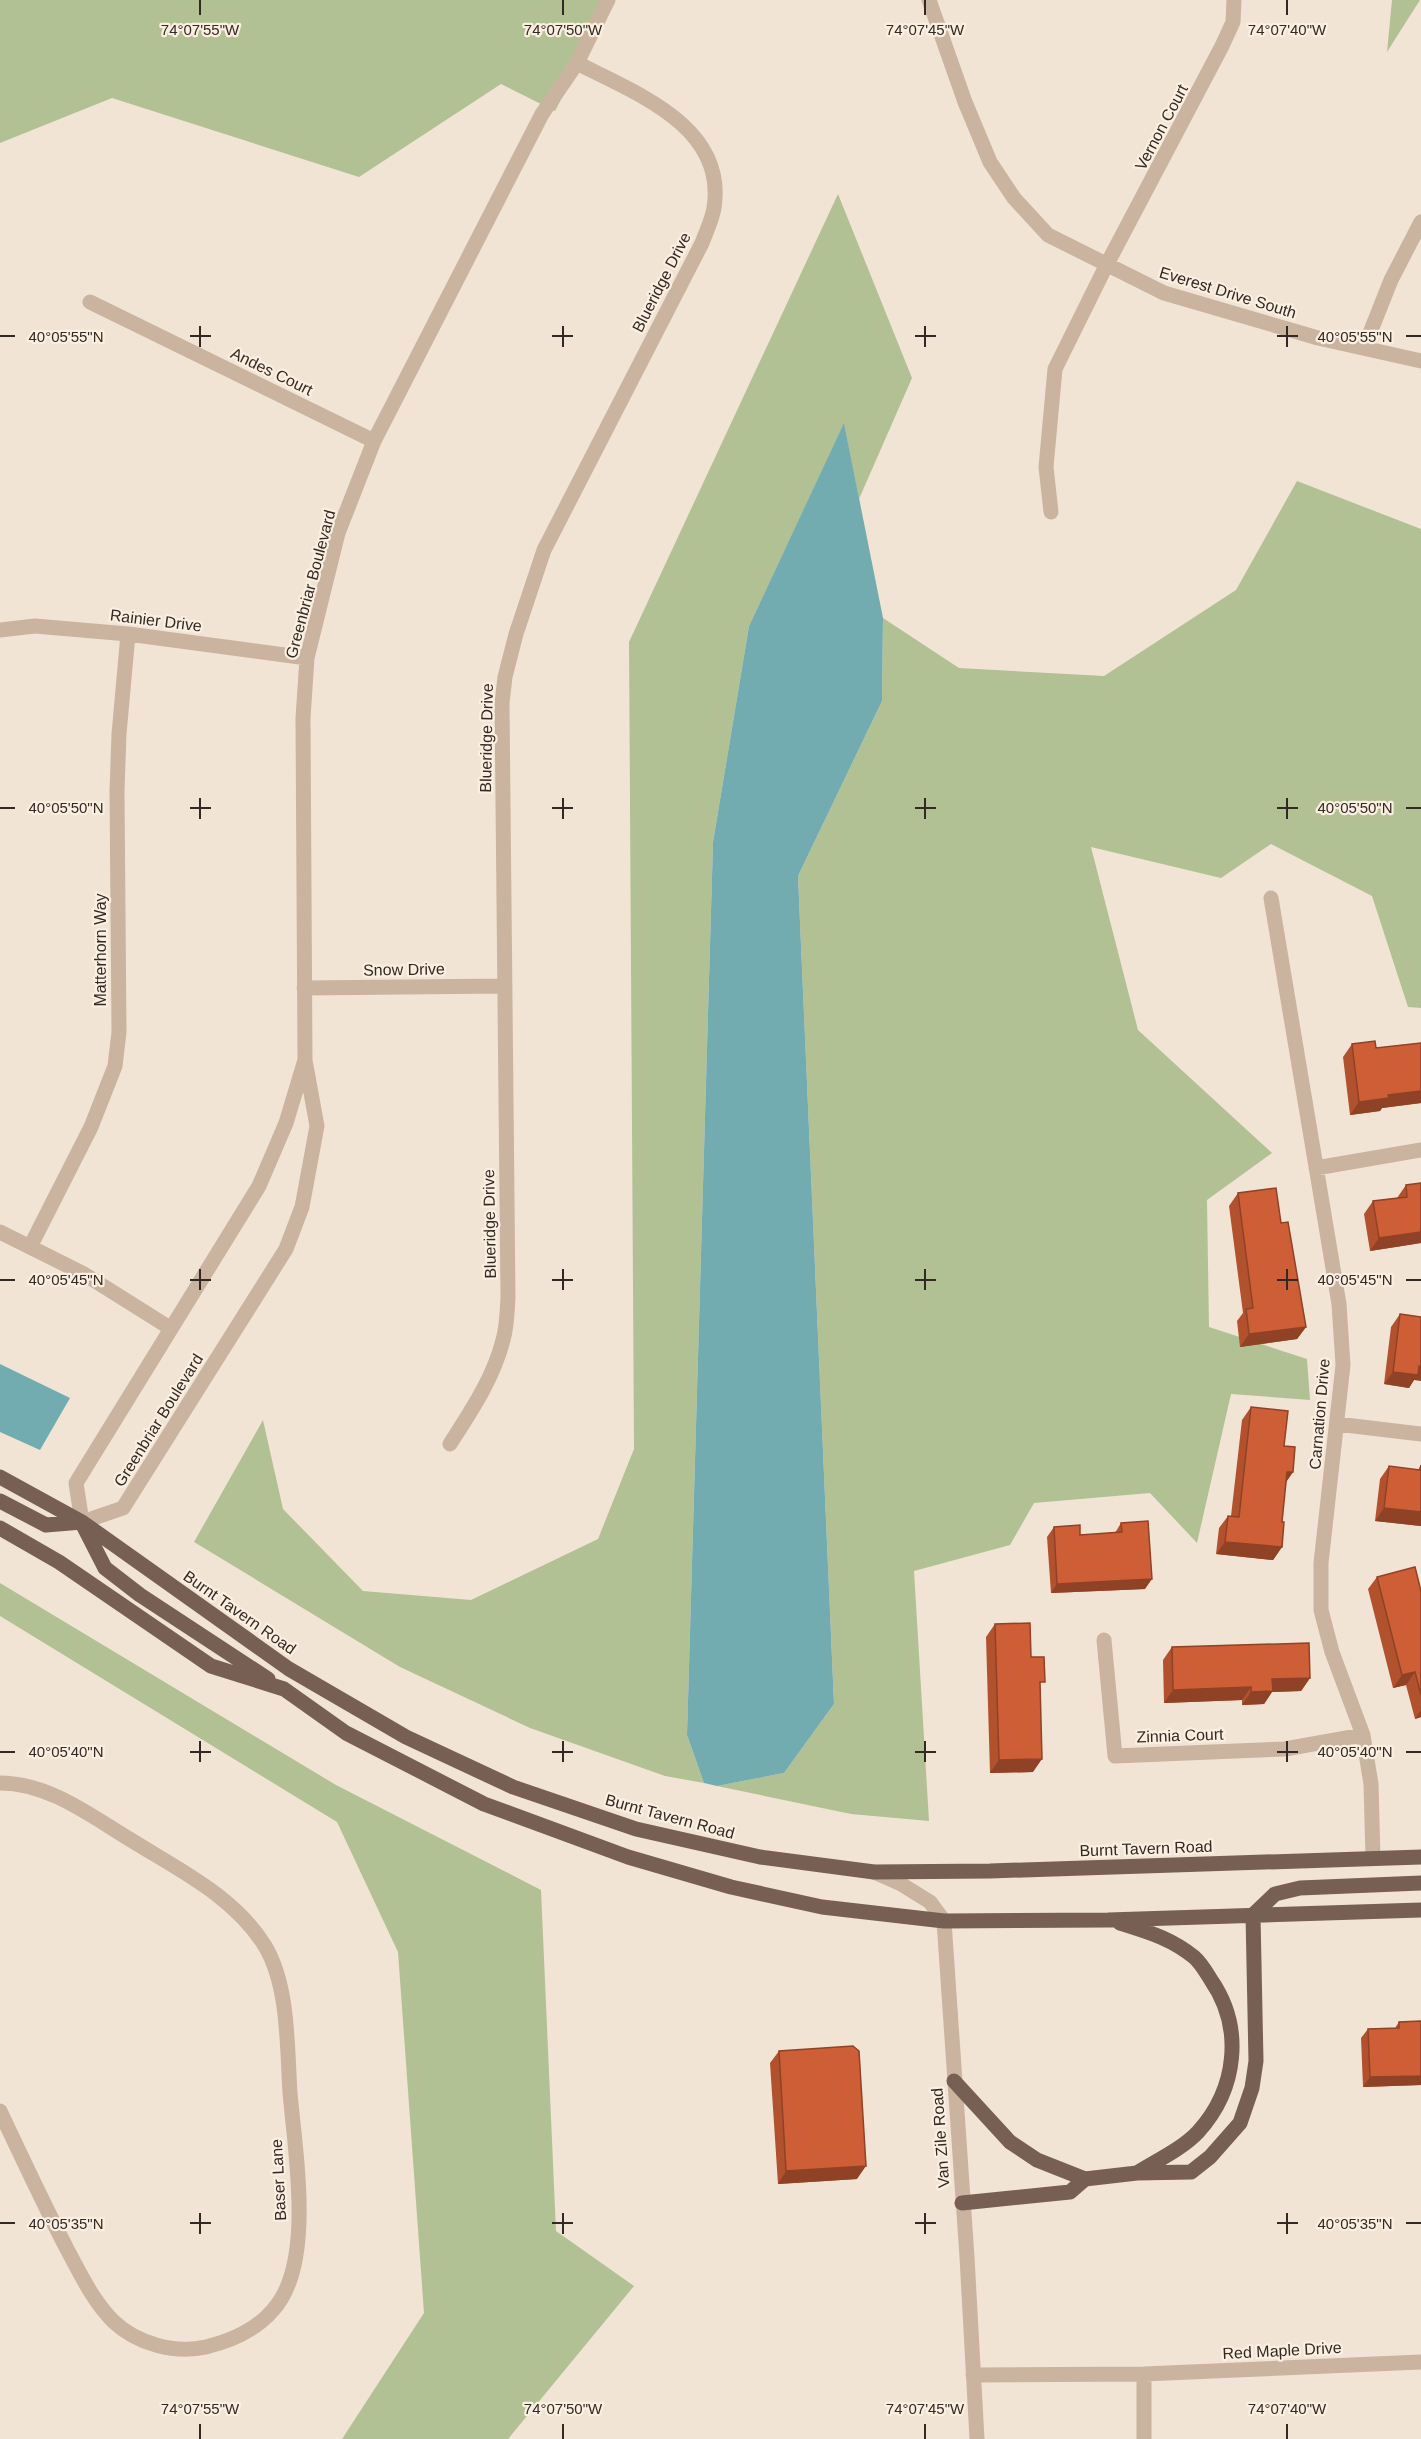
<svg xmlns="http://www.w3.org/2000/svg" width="1421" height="2439" font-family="Helvetica,sans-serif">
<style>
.green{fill:#b1c194}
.water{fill:#72acb0}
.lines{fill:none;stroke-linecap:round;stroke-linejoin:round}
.minor{stroke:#cab4a0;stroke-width:15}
.tertiary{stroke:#cab4a0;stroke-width:15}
.primary{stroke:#776053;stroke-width:15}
.wall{fill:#b1512e}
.shaded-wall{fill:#904226}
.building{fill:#ce5e36;stroke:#904226;stroke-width:1.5}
.ticks{fill:none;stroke:#332924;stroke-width:2}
.labels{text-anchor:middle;stroke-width:4.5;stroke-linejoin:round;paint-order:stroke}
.street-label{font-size:16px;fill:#332924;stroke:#faefe0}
.ticks-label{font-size:15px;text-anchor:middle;fill:#332924;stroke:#faefe0;stroke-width:4.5;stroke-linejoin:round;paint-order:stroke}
</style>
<rect width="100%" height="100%" fill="#f2e4d4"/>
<path class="green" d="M 0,0 L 613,0 L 555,111 L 501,84 L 359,177 L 112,98 L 0,143 Z
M 1392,0 L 1420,0 L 1387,52 Z
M 838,194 L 912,378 L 859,499 L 844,424 L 749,626 L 713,842 L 687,1735 L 704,1783 L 665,1776 L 530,1728 L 400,1667 L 194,1542 L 263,1420 L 283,1509 L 363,1591 L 471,1600 L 598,1539 L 634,1449 L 629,642 Z
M 1297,481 L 1421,529 L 1421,1008 L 1408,1007 L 1372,896 L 1271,844 L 1221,878 L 1091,847 L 1138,1030 L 1272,1153 L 1207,1200 L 1209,1327 L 1307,1359 L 1310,1400 L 1231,1394 L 1197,1543 L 1150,1493 L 1034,1503 L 1010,1545 L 914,1571 L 929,1821 L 851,1814 L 717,1786 L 784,1773 L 834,1704 L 798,876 L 882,701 L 883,618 L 959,668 L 1104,676 L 1236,590 Z
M 0,1583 L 336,1785 L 541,1890 L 556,2231 L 634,2286 L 508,2439 L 342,2439 L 424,2313 L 398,1952 L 337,1822 L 0,1616 Z"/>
<path class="water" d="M 844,423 L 883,618 L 882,701 L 798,876 L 834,1704 L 784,1773 L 717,1786 L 704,1783 L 687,1735 L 713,842 L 749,626 Z
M 0,1364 L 70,1398 L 40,1450 L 0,1432 Z"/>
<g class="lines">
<path class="minor" d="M 929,0 L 965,102 L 990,162 L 1014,198 L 1048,235 L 1164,293 L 1318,338 L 1421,361
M 90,302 L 374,441
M 1364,348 L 1391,280 L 1421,222
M 1051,512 L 1046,467 L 1055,369 L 1106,266 L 1222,46 L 1233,22 L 1234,0
M 0,630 L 35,626 L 128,634 L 307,658
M 1271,898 L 1339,1304 L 1343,1365 L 1321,1563 L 1321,1610 L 1332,1652 L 1363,1735 L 1371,1784 L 1373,1858
M 304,988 L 504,986
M 305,1060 L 286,1123 L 259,1186 L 76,1483 L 82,1522 L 123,1508 L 286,1249 L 302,1207 L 317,1126 L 305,1060 L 303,718 L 307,658 L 338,533 L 374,441 L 542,114 L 577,63 L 608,0
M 1316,1168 L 1421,1150
M 0,1232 L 84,1274 L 170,1328
M 30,1247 L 91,1127 L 115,1066 L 119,1032 L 117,791 L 119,734 L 128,634
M 1337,1424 L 1421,1434
M 450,1444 C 471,1411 493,1379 503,1340 C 507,1327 507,1312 508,1298 L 502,703 L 505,677 L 516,634 L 544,550 L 702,243 C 706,232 712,220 714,208 C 727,126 635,93 577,63
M 1104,1640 L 1115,1756 L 1285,1749 L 1363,1735
M 0,1783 C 49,1783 91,1816 131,1840 C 179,1870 234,1896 265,1946 C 289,1986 287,2048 290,2093 C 295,2152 315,2264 273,2310 C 256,2330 231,2341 206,2347 C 175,2354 137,2344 113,2321 C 93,2301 81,2275 68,2251 C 44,2205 22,2158 0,2111
M 1144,2374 L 1144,2439
M 973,2375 L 1144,2374 L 1421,2362"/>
<path class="tertiary" d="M 874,1872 L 901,1884 L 930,1902 L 944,1921 L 967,2257 L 977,2439"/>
<path class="primary" d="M 0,1477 L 82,1522 L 289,1669 L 406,1737 L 513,1787 L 636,1829 L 760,1857 L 874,1872 L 990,1871 L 1421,1857
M 0,1501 L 46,1525 L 82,1522
M 83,1525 L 105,1568 L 140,1595 L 268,1679
M 0,1528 L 59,1562 L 211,1666 L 284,1689 L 346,1733 L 484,1804 L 628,1857 L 731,1887 L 822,1907 L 944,1921 L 1108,1920 L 1421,1910
M 1120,1923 C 1148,1932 1171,1938 1194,1957 C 1201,1963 1206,1972 1211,1980 C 1244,2028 1237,2089 1198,2132 C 1182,2149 1156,2161 1137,2173
M 954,2081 L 1010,2142 L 1037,2160 L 1085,2179 L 1137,2173 L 1191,2172 L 1210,2157 L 1240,2123 L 1252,2088 L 1256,2061 L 1253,1915 L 1275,1894 L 1300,1888 L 1421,1883
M 962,2203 L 1070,2192 L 1085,2179"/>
</g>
<path class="wall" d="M 1421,1043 L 1421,1103 L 1382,1108 L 1380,1111 L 1350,1115 L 1343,1057 L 1352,1044 L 1376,1048 Z
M 1421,1183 L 1421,1243 L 1370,1251 L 1364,1214 L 1373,1201 L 1397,1198 L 1406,1185 Z
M 1238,1193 L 1281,1223 L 1306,1327 L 1297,1339 L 1240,1347 L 1237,1321 L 1243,1313 L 1229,1206 Z
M 1400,1314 L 1414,1380 L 1409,1388 L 1384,1384 L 1391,1327 Z
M 1251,1407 L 1284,1446 L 1293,1472 L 1286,1482 L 1282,1522 L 1282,1547 L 1273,1560 L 1216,1554 L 1219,1528 L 1228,1516 L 1231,1516 L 1242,1420 Z
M 1421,1465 L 1421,1526 L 1375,1521 L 1380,1479 L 1389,1466 L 1418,1470 Z
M 1121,1523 L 1145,1589 L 1051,1593 L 1047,1537 L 1054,1527 L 1080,1535 L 1115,1533 Z
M 1377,1577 L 1421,1591 L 1421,1717 L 1415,1719 L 1406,1685 L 1393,1688 L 1368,1589 Z
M 995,1624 L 1040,1688 L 1033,1772 L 990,1773 L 986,1637 Z
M 1172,1647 L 1310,1678 L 1301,1691 L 1272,1692 L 1264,1704 L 1242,1705 L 1242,1700 L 1164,1703 L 1163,1660 Z
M 1421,2021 L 1421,2085 L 1363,2087 L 1361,2038 L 1368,2029 L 1395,2028 L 1399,2022 Z
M 779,2051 L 857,2179 L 778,2184 L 770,2063 Z"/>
<path class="shaded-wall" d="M 1421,1091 L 1421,1103 L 1382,1108 L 1380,1111 L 1350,1115 L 1359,1102 L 1388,1095 Z
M 1421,1232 L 1421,1243 L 1370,1251 L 1379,1238 Z
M 1306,1327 L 1297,1339 L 1240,1347 L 1249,1334 Z
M 1419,1366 L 1421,1367 L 1421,1381 L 1414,1380 L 1409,1388 L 1384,1384 L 1393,1372 Z
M 1287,1472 L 1293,1472 L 1284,1485 Z
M 1384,1508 L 1421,1512 L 1421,1526 L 1375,1521 Z
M 1225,1542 L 1282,1547 L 1273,1560 L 1216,1554 Z
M 1152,1579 L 1145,1589 L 1051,1593 L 1057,1584 Z
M 1415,1672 L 1406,1685 L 1393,1688 L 1402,1675 Z
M 1310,1678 L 1301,1691 L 1272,1692 L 1264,1704 L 1242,1705 L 1251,1692 L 1272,1679 Z
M 1251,1687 L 1242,1700 L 1164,1703 L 1173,1690 Z
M 1421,1710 L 1421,1717 L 1415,1719 Z
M 1042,1759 L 1033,1772 L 990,1773 L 999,1760 Z
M 1421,2076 L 1421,2085 L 1363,2087 L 1370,2077 Z
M 866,2166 L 857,2179 L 778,2184 L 786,2171 Z"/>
<path class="building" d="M 1375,1041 L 1376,1048 L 1421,1043 L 1421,1091 L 1388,1095 L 1389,1098 L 1359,1102 L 1352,1044 Z
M 1421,1183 L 1421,1232 L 1379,1238 L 1373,1201 L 1407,1197 L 1406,1185 Z
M 1276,1188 L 1281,1223 L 1288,1222 L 1306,1327 L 1249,1334 L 1246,1309 L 1253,1308 L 1238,1193 Z
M 1400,1314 L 1421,1317 L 1421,1367 L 1419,1366 L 1418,1375 L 1393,1372 Z
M 1251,1407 L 1288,1411 L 1284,1446 L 1295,1447 L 1293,1472 L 1287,1472 L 1282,1522 L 1284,1522 L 1282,1547 L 1225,1542 L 1228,1516 L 1239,1517 Z
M 1421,1465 L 1421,1512 L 1384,1508 L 1389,1466 L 1420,1470 Z
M 1148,1521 L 1152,1579 L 1057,1584 L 1054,1527 L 1080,1525 L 1080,1535 L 1122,1532 L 1121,1523 Z
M 1415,1567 L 1421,1591 L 1421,1695 L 1415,1672 L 1402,1675 L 1377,1577 Z
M 1030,1623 L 1031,1657 L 1044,1657 L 1045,1682 L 1040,1682 L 1042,1759 L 999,1760 L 995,1624 Z
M 1309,1643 L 1310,1678 L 1272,1679 L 1273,1691 L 1251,1692 L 1251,1687 L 1173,1690 L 1172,1647 Z
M 1421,2021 L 1421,2076 L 1370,2077 L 1368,2029 L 1399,2028 L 1399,2022 Z
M 853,2046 L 859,2051 L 866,2166 L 786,2171 L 779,2051 Z"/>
<path class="ticks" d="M 200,0 L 200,15M 563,0 L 563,15M 925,0 L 925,15M 1287,0 L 1287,15M 200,326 L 200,347M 563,326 L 563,347M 925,326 L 925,347M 1287,326 L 1287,347M 0,336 L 15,336M 190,336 L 211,336M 552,336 L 573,336M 915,336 L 936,336M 1277,336 L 1298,336M 1406,336 L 1421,336M 200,798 L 200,819M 563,798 L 563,819M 925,798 L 925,819M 1287,798 L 1287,819M 0,808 L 15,808M 190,808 L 211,808M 552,808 L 573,808M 915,808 L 936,808M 1277,808 L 1298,808M 1406,808 L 1421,808M 200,1269 L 200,1290M 563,1269 L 563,1290M 925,1269 L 925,1290M 1287,1269 L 1287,1290M 0,1280 L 15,1280M 190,1280 L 211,1280M 552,1280 L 573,1280M 915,1280 L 936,1280M 1277,1280 L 1298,1280M 1406,1280 L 1421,1280M 200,1741 L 200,1762M 563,1741 L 563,1762M 925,1741 L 925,1762M 1287,1741 L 1287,1762M 0,1752 L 15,1752M 190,1752 L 211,1752M 552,1752 L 573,1752M 915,1752 L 936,1752M 1277,1752 L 1298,1752M 1406,1752 L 1421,1752M 200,2213 L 200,2234M 563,2213 L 563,2234M 925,2213 L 925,2234M 1287,2213 L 1287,2234M 0,2223 L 15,2223M 190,2223 L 211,2223M 552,2223 L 573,2223M 915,2223 L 936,2223M 1277,2223 L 1298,2223M 1406,2223 L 1421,2223M 200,2424 L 200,2439M 563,2424 L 563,2439M 925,2424 L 925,2439M 1287,2424 L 1287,2439"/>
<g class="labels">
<g class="street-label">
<text transform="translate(1161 127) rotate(-62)" y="6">Vernon Court</text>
<text transform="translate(661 282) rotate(-63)" y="6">Blueridge Drive</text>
<text transform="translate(1228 292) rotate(17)" y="6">Everest Drive South</text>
<text transform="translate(272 371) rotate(26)" y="6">Andes Court</text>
<text transform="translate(310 584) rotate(-75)" y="6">Greenbriar Boulevard</text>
<text transform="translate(156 620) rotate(7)" y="6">Rainier Drive</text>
<text transform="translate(486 738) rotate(-89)" y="6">Blueridge Drive</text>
<text transform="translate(100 950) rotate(-90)" y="6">Matterhorn Way</text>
<text transform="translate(404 969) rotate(-1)" y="6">Snow Drive</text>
<text transform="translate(489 1224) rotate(-91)" y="6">Blueridge Drive</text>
<text transform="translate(1319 1414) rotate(-85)" y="6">Carnation Drive</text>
<text transform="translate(158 1420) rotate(-58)" y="6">Greenbriar Boulevard</text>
<text transform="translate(240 1612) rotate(35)" y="6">Burnt Tavern Road</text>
<text transform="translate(1180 1735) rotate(-2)" y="6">Zinnia Court</text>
<text transform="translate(670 1816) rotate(15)" y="6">Burnt Tavern Road</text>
<text transform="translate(1146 1848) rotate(-2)" y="6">Burnt Tavern Road</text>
<text transform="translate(940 2138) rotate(-94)" y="6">Van Zile Road</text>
<text transform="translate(278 2180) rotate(-93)" y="6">Baser Lane</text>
<text transform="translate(1282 2350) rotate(-3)" y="6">Red Maple Drive</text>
</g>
</g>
<g class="ticks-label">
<text x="200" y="35">74°07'55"W</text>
<text x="563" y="35">74°07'50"W</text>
<text x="925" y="35">74°07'45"W</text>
<text x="1287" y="35">74°07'40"W</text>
<text x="66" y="342">40°05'55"N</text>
<text x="1355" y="342">40°05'55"N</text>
<text x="66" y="813">40°05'50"N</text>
<text x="1355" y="813">40°05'50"N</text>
<text x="66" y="1285">40°05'45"N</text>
<text x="1355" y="1285">40°05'45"N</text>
<text x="66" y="1757">40°05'40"N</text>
<text x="1355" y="1757">40°05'40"N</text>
<text x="66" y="2229">40°05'35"N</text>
<text x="1355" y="2229">40°05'35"N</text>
<text x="200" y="2414">74°07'55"W</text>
<text x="563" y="2414">74°07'50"W</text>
<text x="925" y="2414">74°07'45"W</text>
<text x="1287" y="2414">74°07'40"W</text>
</g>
</svg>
